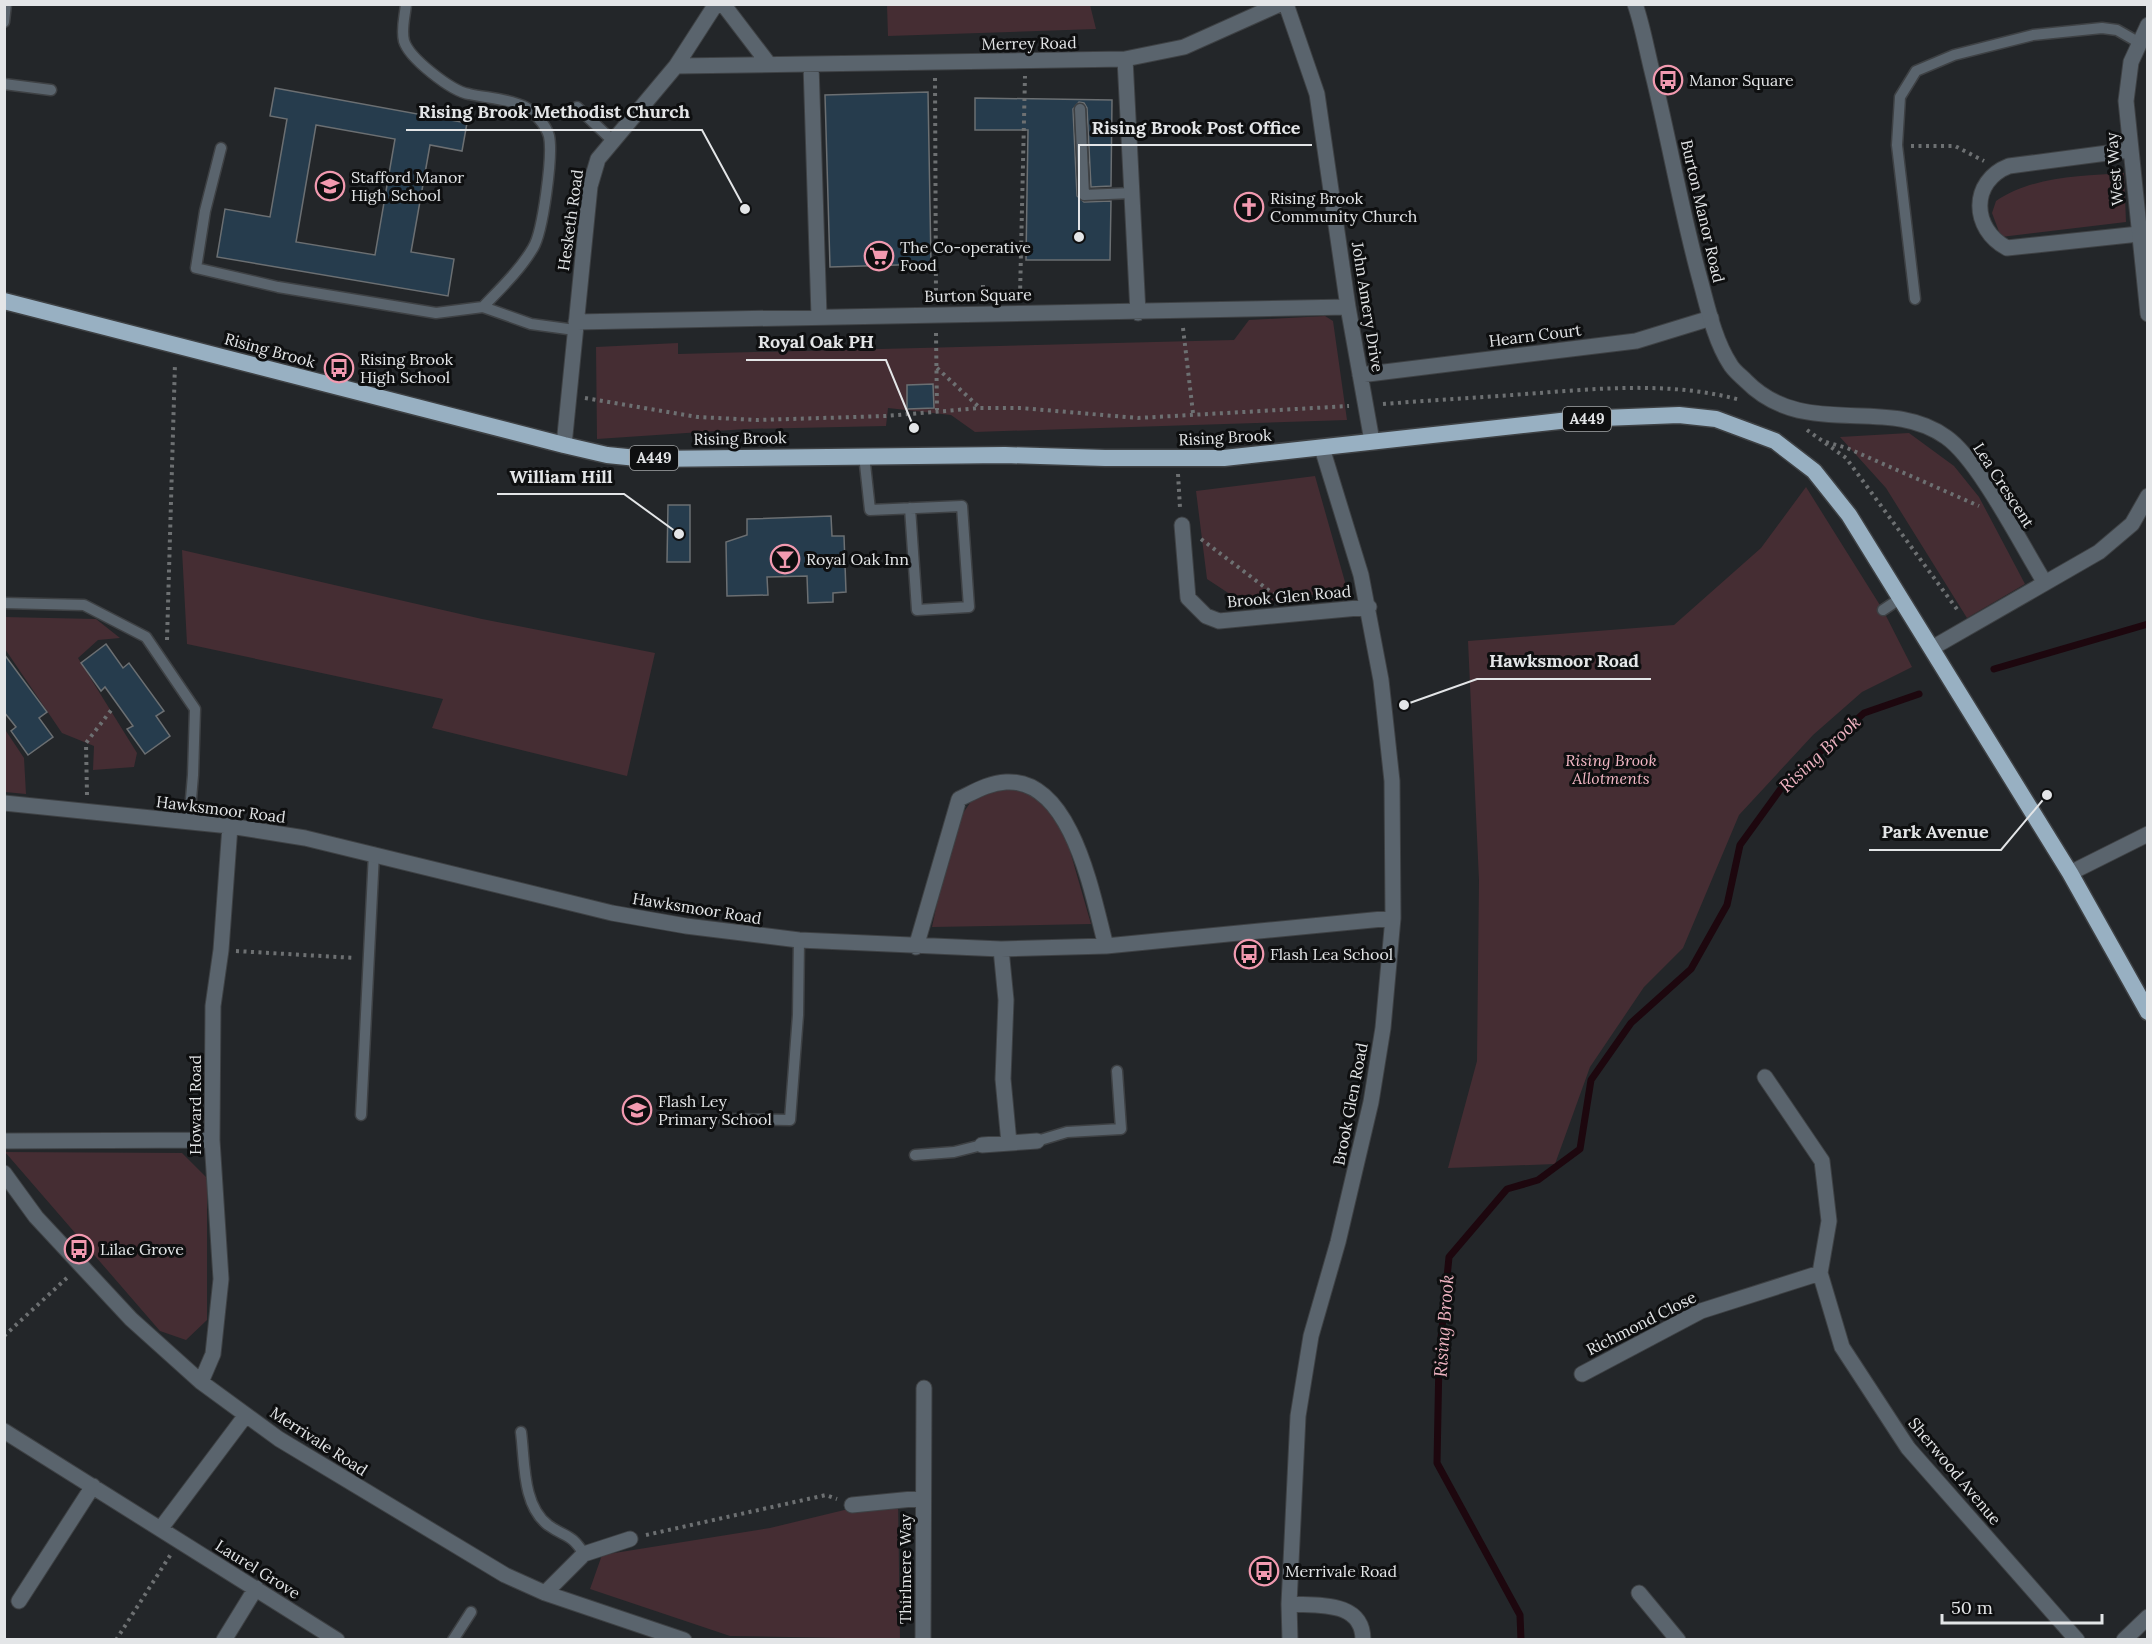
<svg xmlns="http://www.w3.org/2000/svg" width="2152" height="1644" font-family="Lora,serif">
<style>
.green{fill:#452d33}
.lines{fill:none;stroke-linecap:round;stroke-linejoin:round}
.stream{stroke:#1d070e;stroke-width:7}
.building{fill:#263c4d;stroke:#6b6f72;stroke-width:1.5;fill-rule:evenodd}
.service-casing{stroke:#3e4144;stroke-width:13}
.minor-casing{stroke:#3e4144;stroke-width:17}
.tertiary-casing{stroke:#3e4144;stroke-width:17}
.trunk-casing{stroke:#3e4144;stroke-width:19}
.path{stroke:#6d7072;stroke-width:4;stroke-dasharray:3 4.5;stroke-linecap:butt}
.service{stroke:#5a646d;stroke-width:10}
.minor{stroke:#5a646d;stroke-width:15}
.tertiary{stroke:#5a646d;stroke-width:15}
.trunk{stroke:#98b0c2;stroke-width:16}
.labels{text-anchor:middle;stroke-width:6;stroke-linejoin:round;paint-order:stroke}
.shield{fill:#0e0f10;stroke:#a3a5a6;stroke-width:1.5}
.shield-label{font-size:15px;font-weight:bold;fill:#e3e5e7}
.street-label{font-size:16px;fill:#e3e5e7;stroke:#0e0f10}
.poi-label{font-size:16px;fill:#e3e5e7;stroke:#0e0f10;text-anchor:start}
.park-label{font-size:16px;font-style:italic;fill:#f4b8c6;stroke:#0e0f10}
.water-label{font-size:18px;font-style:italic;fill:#eeb3c1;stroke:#0e0f10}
.leader{fill:none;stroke:#e3e5e7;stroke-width:2}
.callout-dot{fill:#e3e5e7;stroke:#0e0f10;stroke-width:2}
.callout-label{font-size:18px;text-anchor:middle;font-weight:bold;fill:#e3e5e7;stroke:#0e0f10;stroke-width:6;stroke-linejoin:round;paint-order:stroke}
</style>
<rect width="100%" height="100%" fill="#232629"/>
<path class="green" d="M 887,5 L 1090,5 L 1096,29 L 888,36 Z
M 2124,173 L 2126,222 L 2001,237 L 1992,213 L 1996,201 C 2033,176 2081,176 2124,173 Z
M 1325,316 L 1333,321 L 1347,420 L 975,432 L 951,415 L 888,408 L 886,426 L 746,429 L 597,439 L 596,347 L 678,343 L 678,354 L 1234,340 L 1249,320 Z
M 1909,433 L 1954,466 L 1979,497 L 2025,584 L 1967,618 L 1886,488 L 1840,437 Z
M 1315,476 L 1347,589 L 1248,606 L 1207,579 L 1196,491 Z
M 1806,487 L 1883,610 L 1912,667 L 1862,692 L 1813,735 L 1739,815 L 1683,948 L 1644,987 L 1590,1067 L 1555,1164 L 1448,1168 L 1477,1061 L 1479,880 L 1468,641 L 1674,625 L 1761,548 Z
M 182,550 L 482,619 L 655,653 L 627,776 L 432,728 L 443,699 L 187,644 Z
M 4,617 L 96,619 L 120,638 L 98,640 L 78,658 L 137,753 L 134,767 L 93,770 L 94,746 L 62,733 L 5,649 Z
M 4,728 L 24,758 L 26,794 L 5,792 Z
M 1006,787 L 1038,797 L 1064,830 L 1091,924 L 932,927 L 953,828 L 974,797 Z
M 5,1152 L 182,1153 L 207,1178 L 207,1320 L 186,1340 L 160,1331 Z
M 898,1497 L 900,1639 L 730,1636 L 590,1589 L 602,1555 L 770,1528 Z"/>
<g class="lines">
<path class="stream" d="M 1994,669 L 2148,624
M 1521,1640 L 1520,1615 L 1437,1463 L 1439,1359 L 1449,1257 L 1507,1189 L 1538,1180 L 1580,1149 L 1591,1080 L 1631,1023 L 1691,969 L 1727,905 L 1740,845 L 1785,783 L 1864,713 L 1919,694"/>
</g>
<path class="building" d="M 275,88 L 467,123 L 462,151 L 430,145 L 411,252 L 454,259 L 448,296 L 217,257 L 225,209 L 270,217 L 287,119 L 270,116 ZM 316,125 L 395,139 L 375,255 L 296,242 Z
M 928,92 L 931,264 L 830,267 L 825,95 Z
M 975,98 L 1112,100 L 1111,186 L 1091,187 L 1087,108 L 1084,103 L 1079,102 L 1073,109 L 1077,196 L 1084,202 L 1111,201 L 1110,260 L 1026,260 L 1028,130 L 975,130 Z
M 933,384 L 934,408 L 907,409 L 907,385 Z
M 668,505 L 690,505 L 690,562 L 667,562 Z
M 831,516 L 832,536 L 844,536 L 846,592 L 833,593 L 833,602 L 808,603 L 807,576 L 767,577 L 768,595 L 727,596 L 726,542 L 747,535 L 747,519 Z
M 106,644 L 123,668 L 129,663 L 164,711 L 156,716 L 170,736 L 145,754 L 127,729 L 133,726 L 105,687 L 101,691 L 81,663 Z
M 4,654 L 47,712 L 39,718 L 53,737 L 28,755 L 11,731 L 16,727 L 4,712 Z"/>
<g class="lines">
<g class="service-casing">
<path id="service" d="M 406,4 C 405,16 401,29 404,41 C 409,58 451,91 469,94 C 486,98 506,98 523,106 C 533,110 546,125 549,136 C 553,155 543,232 533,248 C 520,270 501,288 483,307
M 4,22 L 6,4
M 4,84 L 51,90
M 577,107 L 612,140
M 1080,109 L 1084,195 L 1132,193
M 221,148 L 205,211 L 196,268 L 278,287 L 436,313 L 483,307 L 531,324 L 575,330
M 1915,299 L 1897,145 L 1900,97 L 1916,71 L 1954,55 L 2033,35 L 2102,28 L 2117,30 L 2138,42
M 864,455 L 870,510 L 962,506 L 969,607 L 917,610 L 910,508
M 4,603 L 84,605 L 146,637 L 195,709 L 193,775 L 189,823
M 1883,610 L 1901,598
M 361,1115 L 374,853
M 723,1119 L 790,1120 L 798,1015 L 799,940
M 1037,1141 L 1067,1132 L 1121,1129 L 1117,1071
M 915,1155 L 954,1152 L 982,1145
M 521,1432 C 525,1462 522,1505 548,1525 C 566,1538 571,1533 584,1554
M 453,1640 L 471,1612"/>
</g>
<g class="minor-casing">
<path id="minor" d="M 723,4 L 768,63
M 1286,4 L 1317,94 L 1348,307 L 1372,441
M 1125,59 L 1138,313
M 811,64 L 819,316
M 676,66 L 1125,59 L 1184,47 L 1280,4
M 2130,150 L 2009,166 C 1970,181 1971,229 2007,248 L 2139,234
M 576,322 L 1348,307
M 1360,375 L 1636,341 L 1711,318
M 564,445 L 590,186 L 598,159 L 676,66 L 716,4
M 1182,525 L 1188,598 L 1206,616 L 1219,621 L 1369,607
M 4,803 L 230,826 L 305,838 L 612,913 L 686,926 L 799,940 L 1001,949 L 1106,946 L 1393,918
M 2070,873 L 2148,834
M 916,947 L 959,799 C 974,792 988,783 1006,782 C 1073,778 1093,899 1106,946
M 1001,949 L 1006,1000 L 1003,1079 L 1009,1143
M 1765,1077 L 1822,1161 L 1829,1221 L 1820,1273 L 1842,1347 L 1908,1448 L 2077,1640
M 4,1141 L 212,1140
M 982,1145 L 1037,1141
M 4,1173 L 36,1217 L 131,1319 L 201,1382 L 279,1439 L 505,1575 L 545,1593 L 684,1640
M 1582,1374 L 1701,1311 L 1820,1273
M 201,1382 L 213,1354 L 221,1279 L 212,1140 L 213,1006 L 221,950 L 230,826
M 4,1431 L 337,1640
M 852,1505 L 923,1498
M 161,1528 L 246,1415
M 545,1593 L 584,1554 L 630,1539
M 1639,1593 L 1678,1640
M 19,1601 L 93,1486
M 1289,1604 C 1317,1606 1363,1600 1363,1640
M 224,1640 L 256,1588
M 923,1640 L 924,1388
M 1290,1640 L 1289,1604 L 1298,1416 L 1311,1336 L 1338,1242 L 1371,1102 L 1383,1028 L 1393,918 L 1392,781 L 1381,680 L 1361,575 L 1322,448
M 2124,1640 L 2148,1617"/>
</g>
<g class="tertiary-casing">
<path id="tertiary" d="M 1635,4 C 1643,27 1647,52 1653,75 C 1670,144 1682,215 1701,283 C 1708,309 1715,341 1730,364 C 1733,370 1741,376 1746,381 C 1805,441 1887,394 1946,437 C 1979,460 2022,546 2045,583
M 2148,25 L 2131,62 L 2126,101 L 2148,314
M 1932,648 L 2099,552 L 2132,524 L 2148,496"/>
</g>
<g class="trunk-casing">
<path id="trunk" d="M 4,301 L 564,445 L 607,455 L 647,459 L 1005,455 L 1105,458 L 1224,458 L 1578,419 L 1679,415 L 1716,419 L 1775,441 L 1814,471 L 1849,515 L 2070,873 L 2148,1012"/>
</g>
<path class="path" d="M 935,78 L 936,299
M 1911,146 L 1955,146 L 1984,161
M 983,285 L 983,299
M 1020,296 L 1025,76
M 1183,328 L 1193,413
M 936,333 L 937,410
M 937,368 L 980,408
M 585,398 L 698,417 L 758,420 L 886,416 L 980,408 L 1021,408 L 1138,418 L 1349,406
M 1383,404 C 1435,400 1487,397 1539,393 C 1604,388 1676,382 1740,400
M 1807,430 L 1846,458 L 1959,612
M 1826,442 L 1847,448 L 1979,506
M 1178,474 L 1180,508
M 1201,539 L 1279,598
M 167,640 L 175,363
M 87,795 L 86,743 L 112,709
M 236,951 L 355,958
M 4,1336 L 69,1276
M 646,1535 L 826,1495 L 837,1499
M 116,1640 L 171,1554"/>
<use href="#service" class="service"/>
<use href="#minor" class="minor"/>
<use href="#tertiary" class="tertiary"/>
<use href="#trunk" class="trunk"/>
</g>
<defs>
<g id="bus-ring" transform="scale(1.5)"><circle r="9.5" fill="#0e0f10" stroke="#f29ab0" stroke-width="1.5"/><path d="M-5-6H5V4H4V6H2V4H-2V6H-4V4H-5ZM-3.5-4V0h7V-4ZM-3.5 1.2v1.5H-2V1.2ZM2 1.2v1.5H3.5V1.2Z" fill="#f29ab0"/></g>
<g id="school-ring" transform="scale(1.5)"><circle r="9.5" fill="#0e0f10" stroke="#f29ab0" stroke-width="1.5"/><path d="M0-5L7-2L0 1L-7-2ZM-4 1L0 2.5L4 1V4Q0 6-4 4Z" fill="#f29ab0"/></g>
<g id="church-ring" transform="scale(1.5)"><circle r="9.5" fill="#0e0f10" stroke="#f29ab0" stroke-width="1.5"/><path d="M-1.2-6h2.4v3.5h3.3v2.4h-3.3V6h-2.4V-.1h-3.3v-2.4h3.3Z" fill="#f29ab0"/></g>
<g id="supermarket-ring" transform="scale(1.5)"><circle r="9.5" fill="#0e0f10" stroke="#f29ab0" stroke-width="1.5"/><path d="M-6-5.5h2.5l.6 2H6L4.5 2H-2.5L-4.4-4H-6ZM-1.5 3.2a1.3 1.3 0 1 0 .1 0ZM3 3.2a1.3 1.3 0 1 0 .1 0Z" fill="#f29ab0"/></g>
<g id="bar-ring" transform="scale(1.5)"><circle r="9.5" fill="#0e0f10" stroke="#f29ab0" stroke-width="1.5"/><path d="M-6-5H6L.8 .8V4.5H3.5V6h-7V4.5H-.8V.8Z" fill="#f29ab0"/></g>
</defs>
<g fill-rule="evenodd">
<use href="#bus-ring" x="1668" y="80"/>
<use href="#school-ring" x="330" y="186"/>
<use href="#church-ring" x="1249" y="207"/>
<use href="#supermarket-ring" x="879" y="256"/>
<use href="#bus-ring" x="339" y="368"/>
<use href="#bar-ring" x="785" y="559"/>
<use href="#bus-ring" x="1249" y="954"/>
<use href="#school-ring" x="637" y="1110"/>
<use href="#bus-ring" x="79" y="1249"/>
<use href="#bus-ring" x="1264" y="1571"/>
</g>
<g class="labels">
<g class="shield">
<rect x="1563" y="407" width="48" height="24" rx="4.5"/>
<rect x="630" y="446" width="48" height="24" rx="4.5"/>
</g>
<g class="shield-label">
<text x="1587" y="424">A449</text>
<text x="654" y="463">A449</text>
</g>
<g class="street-label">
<text transform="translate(1029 43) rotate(-1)" y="6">Merrey Road</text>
<text transform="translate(2114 169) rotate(-95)" y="6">West Way</text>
<text transform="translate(1703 211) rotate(77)" y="6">Burton Manor Road</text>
<text transform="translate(570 220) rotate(-82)" y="6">Hesketh Road</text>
<text transform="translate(978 295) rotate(-1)" y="6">Burton Square</text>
<text transform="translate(1368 307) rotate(81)" y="6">John Amery Drive</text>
<text transform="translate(1535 335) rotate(-7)" y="6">Hearn Court</text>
<text transform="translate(270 350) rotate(15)" y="6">Rising Brook</text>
<text transform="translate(1225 437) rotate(-3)" y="6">Rising Brook</text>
<text transform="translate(740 438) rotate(-1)" y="6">Rising Brook</text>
<text transform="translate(2004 485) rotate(57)" y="6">Lea Crescent</text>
<text transform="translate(1289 596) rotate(-5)" y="6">Brook Glen Road</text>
<text transform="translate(221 809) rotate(7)" y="6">Hawksmoor Road</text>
<text transform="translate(697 908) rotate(9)" y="6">Hawksmoor Road</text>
<text transform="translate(1350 1104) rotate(-79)" y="6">Brook Glen Road</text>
<text transform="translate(195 1105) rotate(-90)" y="6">Howard Road</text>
<text transform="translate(1641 1323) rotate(-27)" y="6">Richmond Close</text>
<text transform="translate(319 1441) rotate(33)" y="6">Merrivale Road</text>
<text transform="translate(1955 1471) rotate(50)" y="6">Sherwood Avenue</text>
<text transform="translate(258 1569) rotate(32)" y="6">Laurel Grove</text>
<text transform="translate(905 1569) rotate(-90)" y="6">Thirlmere Way</text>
</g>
<g class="poi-label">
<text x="1689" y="86">Manor Square</text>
<text x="351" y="183">Stafford Manor<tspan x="351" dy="18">High School</tspan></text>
<text x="1270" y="204">Rising Brook<tspan x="1270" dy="18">Community Church</tspan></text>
<text x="900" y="253">The Co-operative<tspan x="900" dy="18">Food</tspan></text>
<text x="360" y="365">Rising Brook<tspan x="360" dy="18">High School</tspan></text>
<text x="806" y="565">Royal Oak Inn</text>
<text x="1270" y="960">Flash Lea School</text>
<text x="658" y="1107">Flash Ley<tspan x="658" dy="18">Primary School</tspan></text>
<text x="100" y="1255">Lilac Grove</text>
<text x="1285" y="1577">Merrivale Road</text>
</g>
<g class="park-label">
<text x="1611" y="766">Rising Brook<tspan x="1611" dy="18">Allotments</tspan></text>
</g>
<g class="water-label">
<text transform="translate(1820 754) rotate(-43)" y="6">Rising Brook</text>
<text transform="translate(1444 1326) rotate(-86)" y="6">Rising Brook</text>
</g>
</g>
<path class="leader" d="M745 209L702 130H406M1079 237L1079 145H1312M914 428L886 360H746M679 534L624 494H497M1404 705L1477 679H1651M2047 795L2001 850H1869"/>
<g class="callout-dot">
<circle cx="745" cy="209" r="6"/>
<circle cx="1079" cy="237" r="6"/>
<circle cx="914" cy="428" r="6"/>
<circle cx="679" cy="534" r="6"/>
<circle cx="1404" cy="705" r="6"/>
<circle cx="2047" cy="795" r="6"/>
</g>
<g class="callout-label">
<text x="554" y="118">Rising Brook Methodist Church</text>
<text x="1196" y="134">Rising Brook Post Office</text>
<text x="816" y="348">Royal Oak PH</text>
<text x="561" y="483">William Hill</text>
<text x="1564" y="667">Hawksmoor Road</text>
<text x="1935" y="838">Park Avenue</text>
</g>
<rect width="2152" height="1644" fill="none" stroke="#e3e5e7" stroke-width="12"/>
<path d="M1942 1614v9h160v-9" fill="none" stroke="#e3e5e7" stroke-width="3"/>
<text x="1951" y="1614" font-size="18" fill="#e3e5e7" stroke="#0e0f10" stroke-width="4.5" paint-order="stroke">50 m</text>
</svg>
